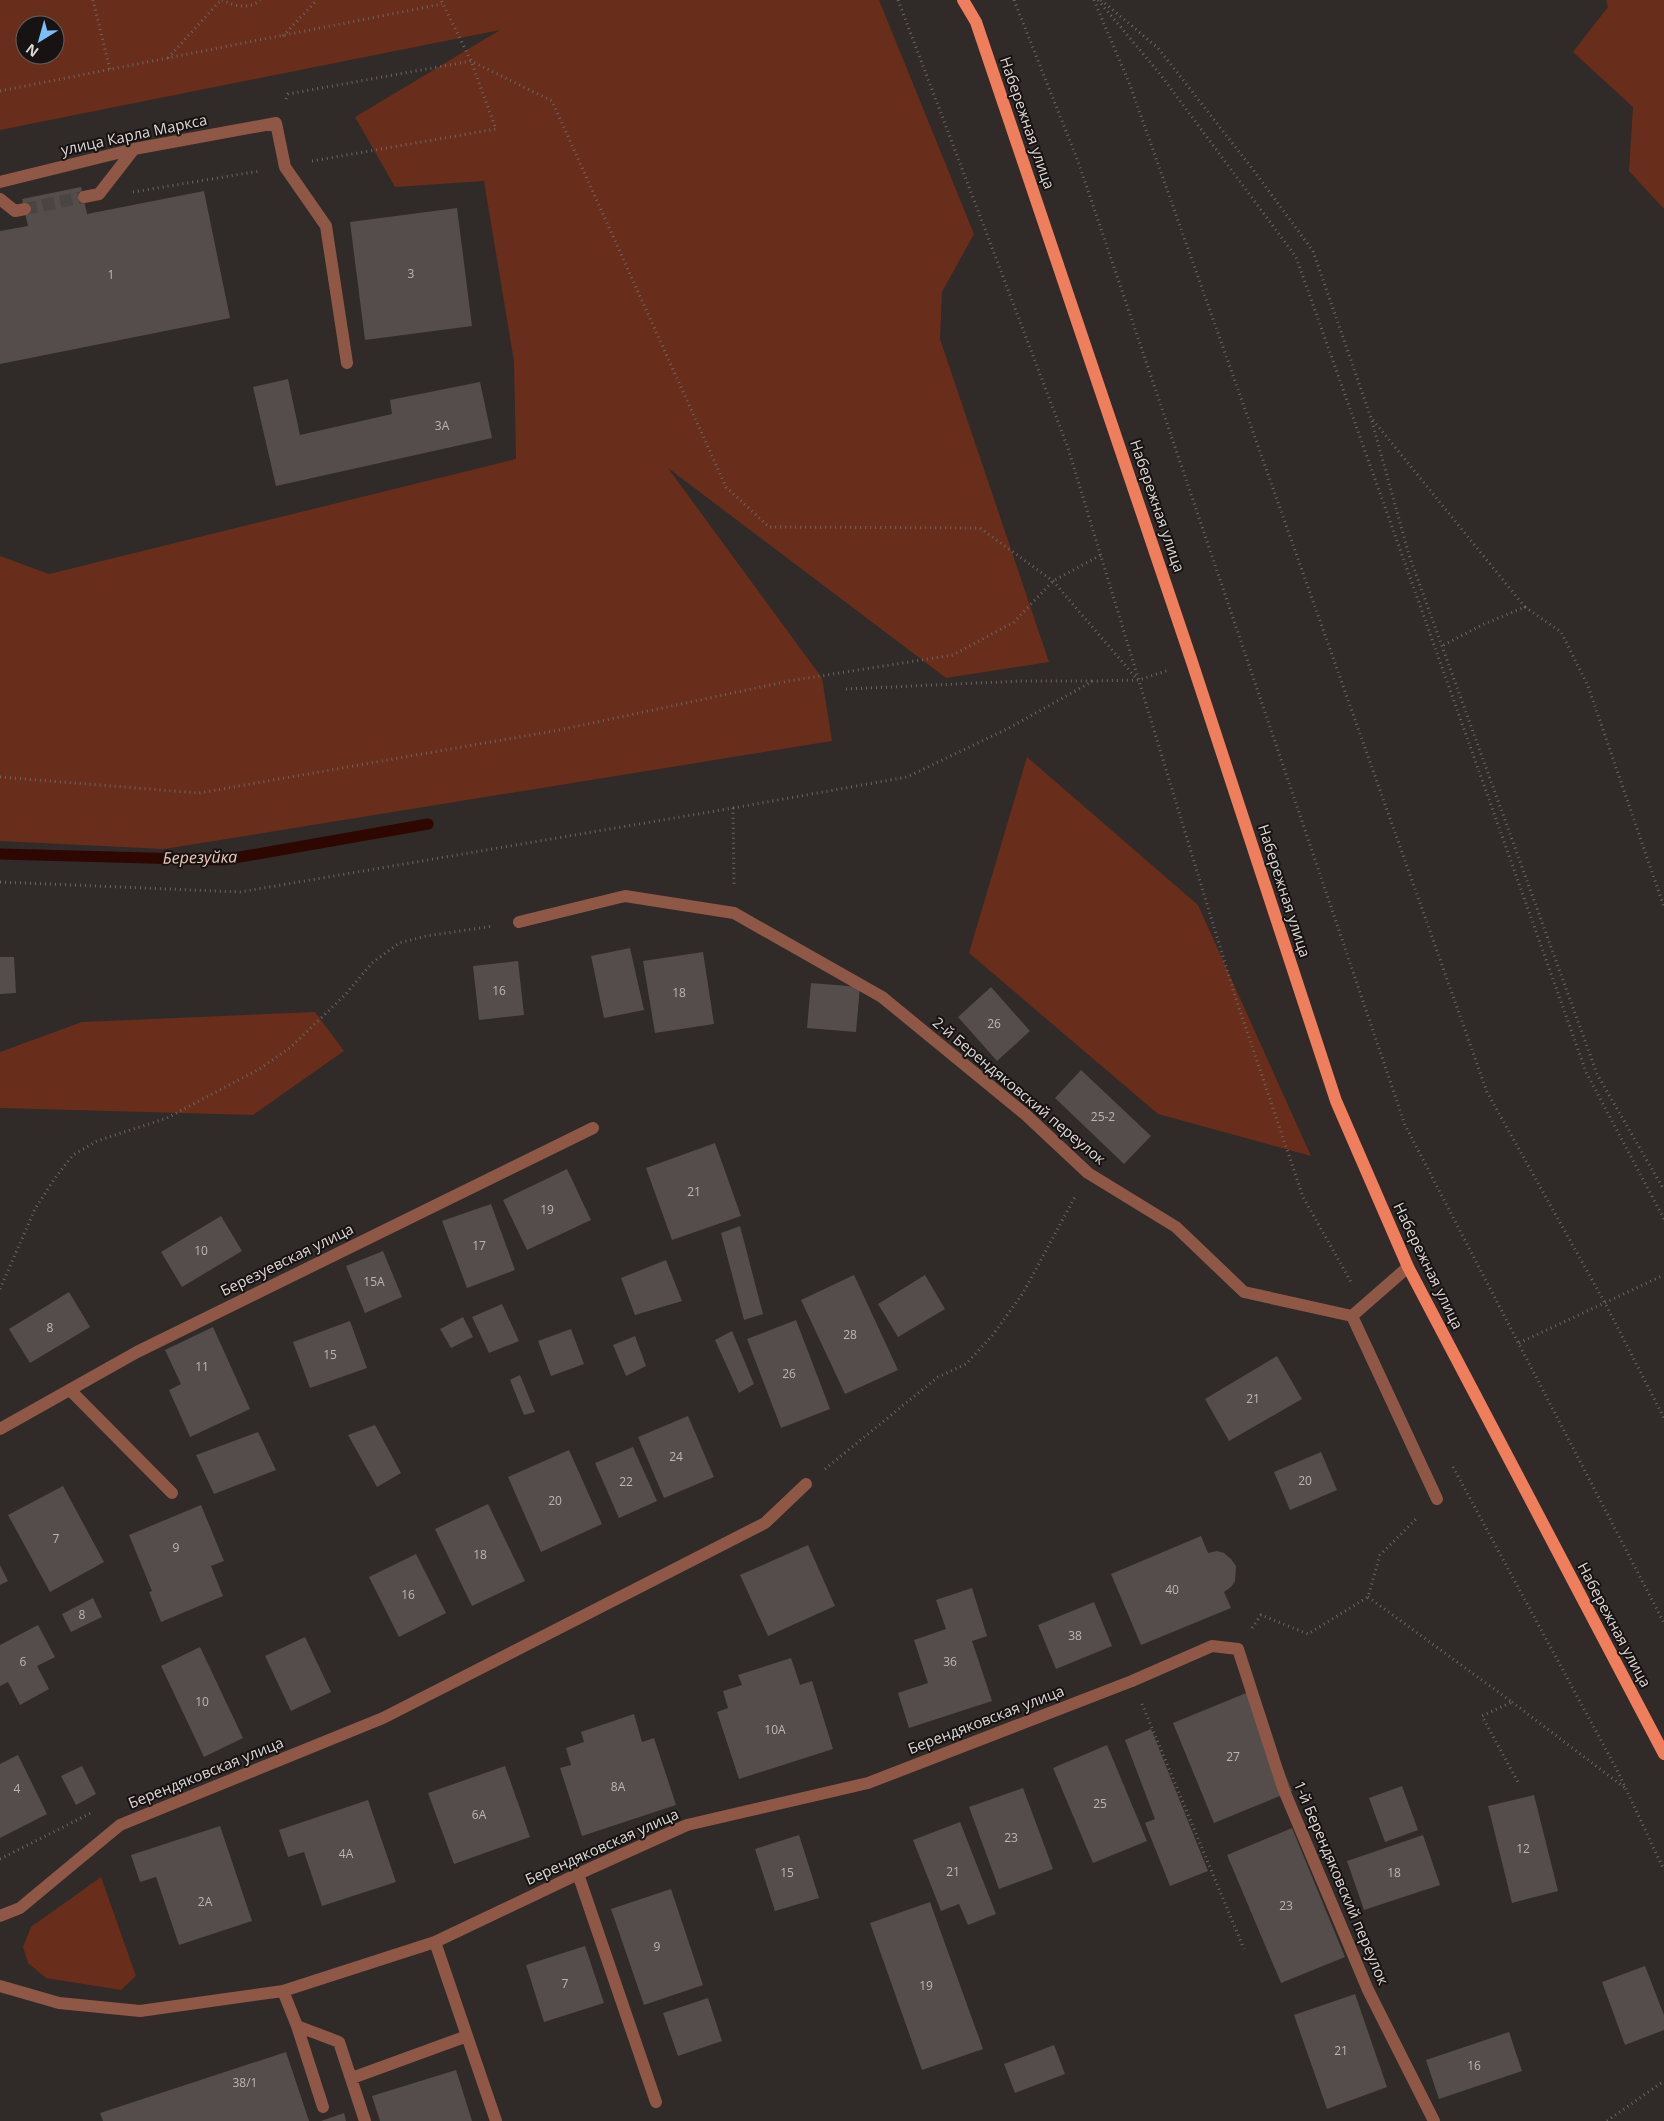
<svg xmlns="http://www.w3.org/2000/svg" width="1664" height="2121" font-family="'Open Sans',sans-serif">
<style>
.green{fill:#692d1b;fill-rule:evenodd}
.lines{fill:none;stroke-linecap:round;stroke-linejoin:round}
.stream{stroke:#2e0700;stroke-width:11}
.building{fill:#544d4b}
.minor-tunnel{stroke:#4a4442;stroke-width:12;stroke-dasharray:12 6;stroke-linecap:butt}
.path{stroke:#6b6664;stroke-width:3;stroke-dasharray:1 4;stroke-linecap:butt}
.minor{stroke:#8e5746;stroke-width:12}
.major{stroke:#ef7e5c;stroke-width:12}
.labels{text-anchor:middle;stroke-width:4;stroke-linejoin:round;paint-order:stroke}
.number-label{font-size:12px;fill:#bbb6b4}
.street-label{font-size:15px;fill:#ddd9d7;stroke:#161312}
.water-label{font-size:16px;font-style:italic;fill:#f5c6b8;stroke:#161312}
</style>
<rect width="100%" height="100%" fill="#302a28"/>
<path class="green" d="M 0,0 L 879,0 L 974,234 L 942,292 L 940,339 L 1049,662 L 946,678 L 668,468 L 822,678 L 832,741 L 164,849 L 0,841 L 0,556 L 49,574 L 516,459 L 514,361 L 484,181 L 395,187 L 355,117 L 500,30 L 0,130 ZM 25,25 L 55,25 L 55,55 L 25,55 Z
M 1606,0 L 1664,0 L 1664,209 L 1629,171 L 1633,107 L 1573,52 L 1608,7 Z
M 1027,757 L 1198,905 L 1311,1156 L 1158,1114 L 969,953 Z
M 315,1012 L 344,1051 L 253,1115 L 0,1108 L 0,1052 L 82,1022 Z
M 101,1877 L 136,1976 L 121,1990 L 46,1978 L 28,1963 L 23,1947 L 31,1927 Z"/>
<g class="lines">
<path class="stream" d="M 0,854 L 223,860 L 428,824"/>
</g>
<path class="building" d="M 81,187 L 87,214 L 204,191 L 230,318 L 0,364 L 0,231 L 28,226 L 22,199 Z
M 457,208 L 472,326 L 365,340 L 350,222 Z
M 288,379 L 300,435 L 392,414 L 390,400 L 480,382 L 492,438 L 276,486 L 253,387 Z
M 630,948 L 644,1010 L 604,1018 L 591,956 Z
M 703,952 L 714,1024 L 655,1033 L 643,961 Z
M 0,957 L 14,957 L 16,993 L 0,994 Z
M 518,961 L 524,1015 L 479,1020 L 473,966 Z
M 811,983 L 860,987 L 856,1032 L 807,1028 Z
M 991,987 L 1030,1031 L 997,1061 L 958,1017 Z
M 1081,1070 L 1151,1136 L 1124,1164 L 1055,1098 Z
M 715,1143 L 741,1216 L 672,1240 L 646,1168 Z
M 567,1169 L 591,1220 L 527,1250 L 503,1200 Z
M 491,1204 L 515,1270 L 467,1288 L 442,1221 Z
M 221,1216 L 242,1251 L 182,1287 L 161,1252 Z
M 740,1226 L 763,1314 L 744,1320 L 721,1233 Z
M 383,1251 L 402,1297 L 365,1313 L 346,1266 Z
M 666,1260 L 682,1301 L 635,1315 L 621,1278 Z
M 854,1275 L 898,1370 L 845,1394 L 801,1300 Z
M 925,1275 L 945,1309 L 898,1337 L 878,1304 Z
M 69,1292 L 90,1327 L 30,1363 L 9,1329 Z
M 502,1304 L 519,1341 L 489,1353 L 472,1317 Z
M 463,1317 L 473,1337 L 451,1348 L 440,1329 Z
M 796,1320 L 830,1409 L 781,1428 L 747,1339 Z
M 350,1321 L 367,1368 L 310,1388 L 293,1342 Z
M 213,1327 L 250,1409 L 190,1437 L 169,1390 L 181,1384 L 165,1350 Z
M 571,1329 L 584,1364 L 551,1376 L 538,1341 Z
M 732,1331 L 754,1384 L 739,1393 L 715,1340 Z
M 635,1336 L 646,1366 L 626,1376 L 613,1345 Z
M 1277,1356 L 1302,1399 L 1229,1441 L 1205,1399 Z
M 520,1375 L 535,1412 L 524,1415 L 510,1380 Z
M 688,1416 L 714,1477 L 664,1498 L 638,1437 Z
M 375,1425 L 401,1473 L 377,1487 L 348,1435 Z
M 258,1432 L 276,1470 L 214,1494 L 196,1455 Z
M 633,1447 L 657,1501 L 619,1518 L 595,1463 Z
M 569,1450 L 602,1524 L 541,1552 L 508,1477 Z
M 1321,1452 L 1337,1490 L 1290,1510 L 1274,1472 Z
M 63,1486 L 104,1562 L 50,1592 L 8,1515 Z
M 488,1504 L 525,1581 L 472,1606 L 435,1529 Z
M 201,1505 L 224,1561 L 211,1566 L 223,1596 L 161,1622 L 149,1592 L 152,1591 L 129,1535 Z
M 1201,1536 L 1208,1553 L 1217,1551 L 1224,1553 L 1231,1559 L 1236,1566 L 1235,1581 L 1231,1587 L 1224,1592 L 1231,1608 L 1141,1645 L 1111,1574 Z
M 808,1545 L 835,1606 L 768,1636 L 740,1575 Z
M 416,1554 L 446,1613 L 399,1637 L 369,1577 Z
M 0,1565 L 8,1581 L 0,1585 Z
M 972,1588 L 987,1636 L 972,1641 L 992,1701 L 909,1728 L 898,1693 L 928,1683 L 914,1640 L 946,1629 L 936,1600 Z
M 93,1598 L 102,1617 L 71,1632 L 62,1614 Z
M 1094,1602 L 1112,1646 L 1056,1669 L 1038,1625 Z
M 38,1625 L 55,1657 L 37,1666 L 49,1689 L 20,1705 L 8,1682 L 0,1686 L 0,1645 Z
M 305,1637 L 331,1692 L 291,1711 L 265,1656 Z
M 200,1647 L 243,1738 L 204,1757 L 161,1666 Z
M 791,1658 L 800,1685 L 812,1681 L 833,1749 L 739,1779 L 717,1712 L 728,1708 L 723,1691 L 742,1685 L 738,1675 Z
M 1251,1691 L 1292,1791 L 1214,1823 L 1173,1723 Z
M 634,1714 L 642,1742 L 654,1738 L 676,1805 L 582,1836 L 560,1768 L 571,1765 L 566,1748 L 584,1742 L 581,1732 Z
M 1151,1729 L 1208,1871 L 1170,1886 L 1145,1823 L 1155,1819 L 1125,1740 Z
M 1107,1745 L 1147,1841 L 1093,1863 L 1053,1768 Z
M 18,1755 L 47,1814 L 0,1838 L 0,1764 Z
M 82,1766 L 96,1794 L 76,1805 L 61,1776 Z
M 505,1766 L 530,1837 L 454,1864 L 428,1793 Z
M 1402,1786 L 1418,1830 L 1385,1842 L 1369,1798 Z
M 1023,1788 L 1053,1869 L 999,1889 L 969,1807 Z
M 1534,1795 L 1558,1891 L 1512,1903 L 1488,1806 Z
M 368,1800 L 396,1882 L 322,1906 L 304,1852 L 288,1857 L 279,1830 Z
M 960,1822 L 996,1914 L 968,1925 L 959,1904 L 941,1911 L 913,1840 Z
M 220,1826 L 252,1921 L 179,1945 L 156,1877 L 140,1882 L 131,1855 Z
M 1292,1828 L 1345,1957 L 1281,1983 L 1227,1855 Z
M 799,1835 L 819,1898 L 775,1911 L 755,1849 Z
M 1423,1835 L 1440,1885 L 1364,1910 L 1347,1861 Z
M 671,1889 L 703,1985 L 644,2005 L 611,1909 Z
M 930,1902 L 983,2049 L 922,2070 L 870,1923 Z
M 585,1946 L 604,2003 L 544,2022 L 526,1965 Z
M 1645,1966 L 1664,2015 L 1664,2030 L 1625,2045 L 1602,1982 Z
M 1355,1994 L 1387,2087 L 1327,2109 L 1294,2015 Z
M 708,1998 L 722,2041 L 678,2056 L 663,2013 Z
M 1509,2032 L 1522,2071 L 1439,2099 L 1426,2060 Z
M 1054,2045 L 1065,2074 L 1015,2093 L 1004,2064 Z
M 286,2052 L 309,2121 L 103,2121 L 100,2113 Z
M 456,2070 L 472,2121 L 380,2121 L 372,2096 Z
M 344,2113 L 346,2121 L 321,2121 Z"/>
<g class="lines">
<path class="minor-tunnel" d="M 25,209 L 84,197"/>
<path class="path" d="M 93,0 L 110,70
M 222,0 C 234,6 249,10 260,0
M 898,0 L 1068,448 L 1235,996 L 1303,1197 L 1351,1282
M 1014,0 L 1079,164 L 1405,1125 L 1664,1623
M 1094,0 L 1130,85 L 1487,1092 L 1605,1303 L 1664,1418
M 1098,0 L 1160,74 L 1296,257 L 1586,1072 L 1664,1219
M 1101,0 L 1158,48 L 1251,167 L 1313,251 L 1371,418 L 1409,555 L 1597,1074 L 1664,1190
M 283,36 L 317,0
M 168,58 L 221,0
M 0,91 L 442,4
M 286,99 L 288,94 L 471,61 L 552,101 L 726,487 L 769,527 L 980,528 L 1053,581 L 1136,678
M 312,161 L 496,129 L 471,61 L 441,0
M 133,192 L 260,171
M 1373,420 L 1525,607 L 1482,625 L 1442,646
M 1525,607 L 1561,632 L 1588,686 L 1664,907
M 846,689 L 1022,681 L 1092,681
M 0,777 L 199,793 L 559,730 L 789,681 L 953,655 L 1014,622 L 1053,581 L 1101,555
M 733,808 L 907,777 L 1009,728 L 1093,681 L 1139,680 L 1169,670
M 0,882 L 240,892 L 733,808 L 734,887
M 0,1289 L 35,1209 L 55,1178 L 73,1155 L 97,1141 L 167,1118 L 261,1068 L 291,1047 L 345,995 L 372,963 L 399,943 L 426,936 L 494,926
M 1519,1343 L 1664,1275
M 1453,1467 L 1617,1770 L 1664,1870
M 825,1469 L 938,1377 L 966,1364 L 992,1336 L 1023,1293 L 1076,1195
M 1368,1597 L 1512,1702 L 1482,1716 L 1519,1784
M 1252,1628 L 1261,1615 L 1308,1634 L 1368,1597 L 1380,1555 L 1418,1517
M 1512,1702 L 1625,1788
M 1142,1704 L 1244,1949
M 0,1859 L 91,1813
M 1607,2121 L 1664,2081"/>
<path class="minor" d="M 0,182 L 134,149 L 276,123 L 285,167 L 326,226 L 347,363
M 84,197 L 99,194 L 134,149
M 0,199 L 15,211 L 25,209
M 519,922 L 625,896 L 734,913 L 882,997 L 1026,1115 L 1088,1173 L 1176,1227 L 1244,1292 L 1352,1316 L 1437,1499
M 1352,1316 L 1408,1267
M 70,1390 L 172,1493
M 0,1429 L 137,1352 L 593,1128
M 578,1874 L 656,2102
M 0,1916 L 20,1908 L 120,1825 L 383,1718 L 765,1523 L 806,1484
M 435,1942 L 496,2121
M 0,1986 L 59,2003 L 140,2011 L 283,1991 L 435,1942 L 578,1874 L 687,1825 L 868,1783 L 1132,1681 L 1212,1646 L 1238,1649 L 1283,1788 L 1368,1990 L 1434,2121
M 283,1991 L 297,2026 L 339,2042 L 365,2121
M 297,2026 L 323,2107
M 352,2078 L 467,2036"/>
<path class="major" d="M 963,0 L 976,22 L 1192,662 L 1336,1101 L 1408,1267 L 1664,1754"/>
</g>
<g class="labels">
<g class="number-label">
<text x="411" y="278">3</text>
<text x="111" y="279">1</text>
<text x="442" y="430">3А</text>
<text x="499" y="995">16</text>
<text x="679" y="997">18</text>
<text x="994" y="1028">26</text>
<text x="1103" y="1121">25-2</text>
<text x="694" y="1196">21</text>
<text x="547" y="1214">19</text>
<text x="479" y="1250">17</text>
<text x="201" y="1255">10</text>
<text x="374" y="1286">15А</text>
<text x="50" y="1332">8</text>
<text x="850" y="1339">28</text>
<text x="330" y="1359">15</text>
<text x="202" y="1371">11</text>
<text x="789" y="1378">26</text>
<text x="1253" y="1403">21</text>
<text x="676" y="1461">24</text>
<text x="1305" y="1485">20</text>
<text x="626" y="1486">22</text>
<text x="555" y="1505">20</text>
<text x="56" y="1543">7</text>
<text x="176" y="1552">9</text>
<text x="480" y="1559">18</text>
<text x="1172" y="1594">40</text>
<text x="408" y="1599">16</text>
<text x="82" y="1619">8</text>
<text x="1075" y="1640">38</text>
<text x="23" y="1666">6</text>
<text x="950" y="1666">36</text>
<text x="202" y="1706">10</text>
<text x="775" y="1734">10А</text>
<text x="1233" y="1761">27</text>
<text x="618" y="1791">8А</text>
<text x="17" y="1793">4</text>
<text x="1100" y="1808">25</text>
<text x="479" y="1819">6А</text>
<text x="1011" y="1842">23</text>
<text x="1523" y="1853">12</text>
<text x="346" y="1858">4А</text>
<text x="953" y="1876">21</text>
<text x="787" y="1877">15</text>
<text x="1394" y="1877">18</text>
<text x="205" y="1906">2А</text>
<text x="1286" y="1910">23</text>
<text x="657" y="1951">9</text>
<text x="565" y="1988">7</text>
<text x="926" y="1990">19</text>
<text x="1341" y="2055">21</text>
<text x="1474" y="2070">16</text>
<text x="245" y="2087">38/1</text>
</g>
<g class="street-label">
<text transform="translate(1027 123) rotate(71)" y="5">Набережная улица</text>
<text transform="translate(134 135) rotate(-12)" y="5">улица Карла Маркса</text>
<text transform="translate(1157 506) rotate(71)" y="5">Набережная улица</text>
<text transform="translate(1284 891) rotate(72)" y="5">Набережная улица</text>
<text transform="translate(1019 1091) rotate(40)" y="5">2-й Берендяковский переулок</text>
<text transform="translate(287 1260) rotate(-26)" y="5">Березуевская улица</text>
<text transform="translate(1428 1266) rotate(64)" y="5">Набережная улица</text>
<text transform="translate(1614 1625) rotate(62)" y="5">Набережная улица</text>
<text transform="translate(986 1720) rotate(-21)" y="5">Берендяковская улица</text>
<text transform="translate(206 1773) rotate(-22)" y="5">Берендяковская улица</text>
<text transform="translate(602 1847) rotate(-24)" y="5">Берендяковская улица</text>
<text transform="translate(1341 1883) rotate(67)" y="5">1-й Берендяковский переулок</text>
</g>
<g class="water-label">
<text transform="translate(200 857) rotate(-1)" y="6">Березуйка</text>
</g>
</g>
<g transform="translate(40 40) rotate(217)"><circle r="24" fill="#161312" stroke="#666261"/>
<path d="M0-4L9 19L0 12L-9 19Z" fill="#7dbef9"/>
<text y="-8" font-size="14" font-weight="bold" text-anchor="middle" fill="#ddd9d7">N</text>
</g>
</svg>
